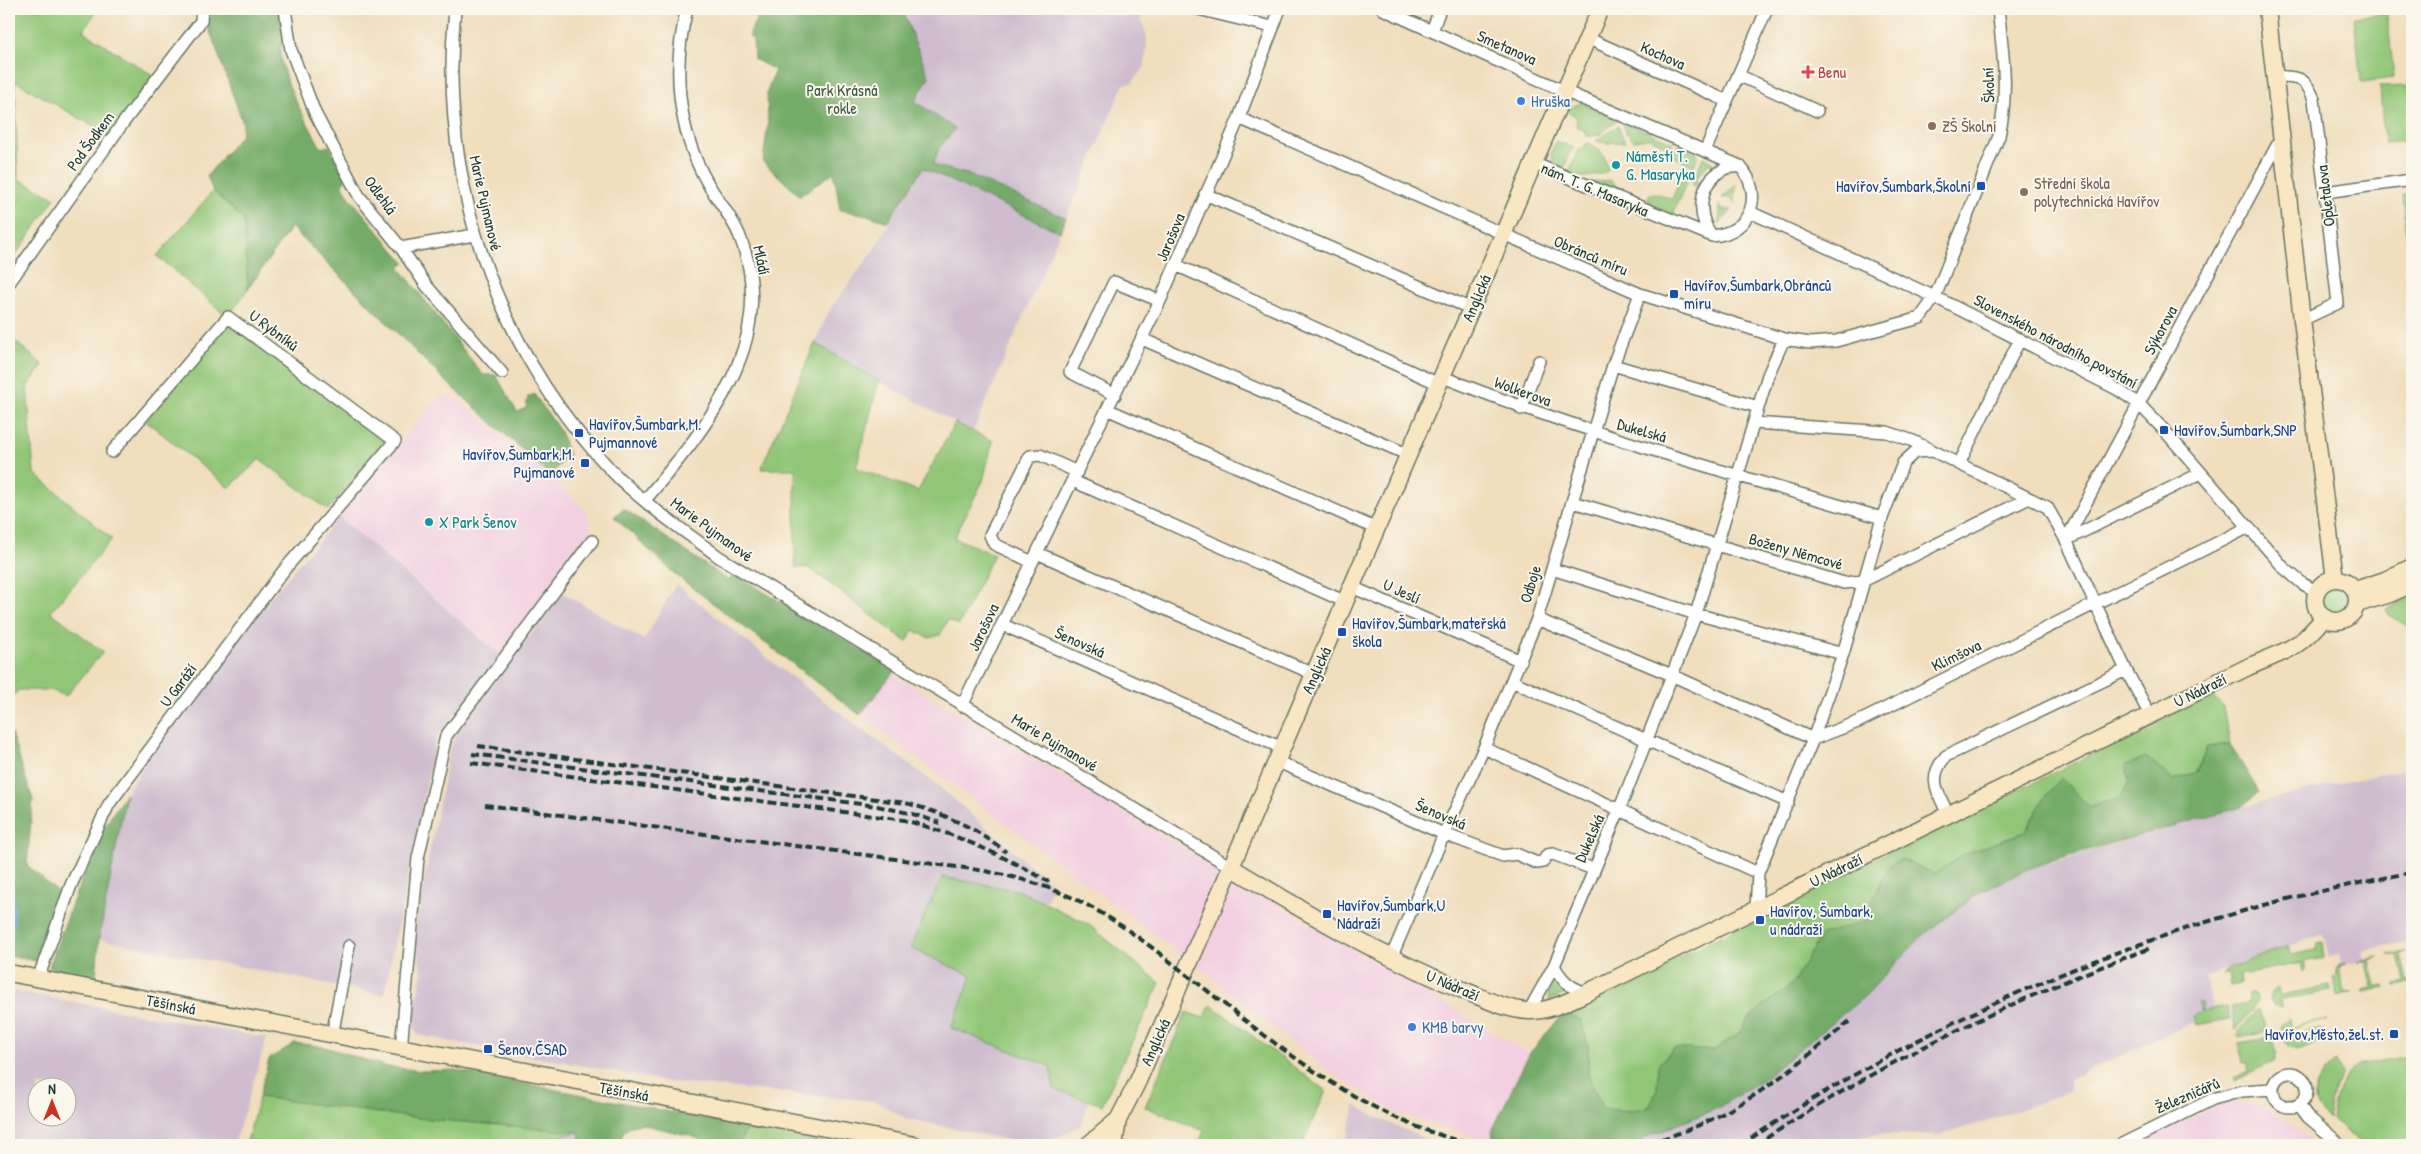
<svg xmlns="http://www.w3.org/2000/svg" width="2421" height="1154" font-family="'Patrick Hand',sans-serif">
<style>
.built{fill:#f2cfe1}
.industrial{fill:#cfbdcf;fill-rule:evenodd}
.green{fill:#92c677;stroke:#588256}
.forest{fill:#75ab68;stroke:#4a744e}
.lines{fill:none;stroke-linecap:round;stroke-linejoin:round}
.stream{stroke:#73ace2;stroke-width:4}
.street-casing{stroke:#687564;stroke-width:14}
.secondary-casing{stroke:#687564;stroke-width:19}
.street{stroke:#fff;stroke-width:11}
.secondary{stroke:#f9e7c3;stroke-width:16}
.rail{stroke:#1f3d34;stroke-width:4;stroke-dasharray:8 4;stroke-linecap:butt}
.health-dot{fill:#e0444e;stroke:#fbf7ec;stroke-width:2}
.shop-dot{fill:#3f7fe0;stroke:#fbf7ec;stroke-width:2}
.education-dot{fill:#8d6e63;stroke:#fbf7ec;stroke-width:2}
.culture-dot{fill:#0f9aa8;stroke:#fbf7ec;stroke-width:2}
.transit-dot{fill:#1a4fb4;stroke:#fbf7ec;stroke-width:2}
.labels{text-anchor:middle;stroke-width:4;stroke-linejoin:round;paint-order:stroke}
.street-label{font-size:16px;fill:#1f3d34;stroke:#fbf7ec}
.health-label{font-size:16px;fill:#be3a42;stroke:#fbf7ec;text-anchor:start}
.park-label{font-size:16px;fill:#3c5f45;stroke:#fbf7ec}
.shop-label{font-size:16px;fill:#366cbe;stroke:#fbf7ec;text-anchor:start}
.education-label{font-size:16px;fill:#785e54;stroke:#fbf7ec;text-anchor:start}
.culture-label{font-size:16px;fill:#0d838f;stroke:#fbf7ec;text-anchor:start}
.transit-label{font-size:16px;fill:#164399;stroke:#fbf7ec;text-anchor:start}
</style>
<rect width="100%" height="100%" fill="#fbf7ec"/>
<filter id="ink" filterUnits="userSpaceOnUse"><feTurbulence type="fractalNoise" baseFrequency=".02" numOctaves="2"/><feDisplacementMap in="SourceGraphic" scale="10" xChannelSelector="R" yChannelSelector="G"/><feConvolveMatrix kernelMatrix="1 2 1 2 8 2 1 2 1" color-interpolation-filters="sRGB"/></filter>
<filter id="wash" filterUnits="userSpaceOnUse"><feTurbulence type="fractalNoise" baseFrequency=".0096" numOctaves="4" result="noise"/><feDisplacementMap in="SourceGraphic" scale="20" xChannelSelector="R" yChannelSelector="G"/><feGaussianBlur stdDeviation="1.12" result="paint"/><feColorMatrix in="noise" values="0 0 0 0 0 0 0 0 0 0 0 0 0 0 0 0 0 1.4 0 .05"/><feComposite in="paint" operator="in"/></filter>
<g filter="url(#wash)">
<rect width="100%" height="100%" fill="#f0debd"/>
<path class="built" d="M 1198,9 L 1273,9 L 1267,26 Z
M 443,396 L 455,397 L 467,406 L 583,507 L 590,521 L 591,529 L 589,539 L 501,656 L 339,517 L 433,403 Z
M 892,674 L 1529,1054 L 1492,1131 L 1494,1142 L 1396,1113 L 1323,1067 L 1200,968 L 860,715 Z
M 2230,1101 L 2269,1109 L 2318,1145 L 2138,1145 L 2169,1126 Z
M 1974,1140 L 2041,1143 L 2043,1145 L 1926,1145 L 1926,1142 Z"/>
<path class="industrial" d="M 902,9 L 1138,9 L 1147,38 L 1145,66 L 1132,83 L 1124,84 L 1066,218 L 967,174 L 932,165 L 939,148 L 955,129 L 915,101 L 929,77 Z
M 922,167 L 1060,232 L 973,432 L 882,383 L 815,343 L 830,309 L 872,253 Z
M 339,517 L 501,656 L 436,738 L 384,995 L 99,939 L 126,794 L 182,701 Z
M 676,584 L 785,672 L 936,784 L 1053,885 L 1045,903 L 1020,891 L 972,976 L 951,1027 L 1050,1066 L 1054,1089 L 1089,1101 L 1081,1125 L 1055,1139 L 1022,1143 L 905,1118 L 875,1101 L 669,1082 L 417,1035 L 412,1024 L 422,974 L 414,932 L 450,747 L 455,736 L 484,695 L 563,593 L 644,640 Z
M 2412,768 L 2412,941 L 2363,950 L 2365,960 L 2341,964 L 2339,955 L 2329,957 L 2323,934 L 2205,977 L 2214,1013 L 2069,1079 L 2072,1090 L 2000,1117 L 1940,1135 L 1879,1134 L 1860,1137 L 1837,1145 L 1643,1145 L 1641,1139 L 1716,1109 L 1762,1080 L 1865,996 L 1920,937 L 1946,916 L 1980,892 L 2025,870 L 2241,807 L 2330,785 Z
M 9,990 L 267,1038 L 234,1145 L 9,1145 ZM 68,1086 L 68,1116 L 38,1116 L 38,1086 Z
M 1355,1105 L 1376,1117 L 1425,1139 L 1449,1145 L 1345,1145 Z
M 579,1132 L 582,1145 L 518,1145 Z"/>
<path class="green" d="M 9,9 L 98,9 L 83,31 L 157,78 L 114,138 L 15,81 L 18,179 L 55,198 L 9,265 Z
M 2387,13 L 2394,78 L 2361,82 L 2354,17 Z
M 2409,86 L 2412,141 L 2384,143 L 2380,87 Z
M 1581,103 L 1617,118 L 1617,120 L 1601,134 L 1588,137 L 1584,130 L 1576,126 L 1577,117 L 1568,112 L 1569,108 Z
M 1622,121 L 1674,143 L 1667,147 L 1651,138 L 1633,140 L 1626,133 Z
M 1618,126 L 1625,142 L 1607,143 L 1596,141 Z
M 1556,141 L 1574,148 L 1569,154 L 1564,170 L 1554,168 L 1551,152 Z
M 1588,143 C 1602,148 1606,159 1608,171 C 1597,176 1580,180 1568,174 L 1577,152 Z
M 1679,145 L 1698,154 L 1694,166 L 1670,155 Z
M 1703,157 L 1718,166 L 1716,169 L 1709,163 L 1695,180 L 1703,185 L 1702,189 L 1692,185 Z
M 1685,169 L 1691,171 L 1671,219 L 1651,209 L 1648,197 L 1650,194 L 1656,193 L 1672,199 Z
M 1610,180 L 1623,192 L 1640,197 L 1640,203 L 1588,183 Z
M 1736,184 L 1735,203 L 1730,197 L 1722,198 Z
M 213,191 L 244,220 L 248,289 L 228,317 L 157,256 Z
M 2412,194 L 2412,251 L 2409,252 L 2403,195 Z
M 1720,204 L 1722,210 L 1732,210 L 1719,224 Z
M 229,323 L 385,441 L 328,510 L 260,459 L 229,488 L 146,421 Z
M 9,336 L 43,365 L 27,387 L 34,473 L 112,539 L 51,612 L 103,652 L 66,696 L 51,690 L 19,690 L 9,700 Z
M 815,343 L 879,381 L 856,468 L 918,491 L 955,423 L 993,441 L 983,481 L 954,538 L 994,554 L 959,625 L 948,620 L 940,635 L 929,638 L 913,630 L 907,642 L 809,568 L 795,567 L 795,469 L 761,469 Z
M2322 600a14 14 0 1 1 28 0a14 14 0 1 1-28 0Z
M 2412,597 L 2412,628 L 2388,615 L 2386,609 Z
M 2210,693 L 2223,707 L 2230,744 L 2207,747 L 2197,772 L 2172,780 L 2129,780 L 2121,798 L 2089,806 L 2061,779 L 2032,818 L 2025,832 L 1962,855 L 1935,874 L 1902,859 L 1871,903 L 1869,920 L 1853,927 L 1806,963 L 1793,983 L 1748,1019 L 1739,1033 L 1713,1051 L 1674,1048 L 1658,1065 L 1657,1090 L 1649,1107 L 1628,1111 L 1603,1109 L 1588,1075 L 1588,1045 L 1563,1014 L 1896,849 L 2151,726 Z
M 942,877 L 1020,891 L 1045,903 L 1088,924 L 1160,983 L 1102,1105 L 1054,1089 L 1050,1066 L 951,1028 L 972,976 L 910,948 Z
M 2322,942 L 2324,958 L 2304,962 L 2306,971 L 2303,972 L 2301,963 L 2239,975 L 2240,984 L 2231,986 L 2229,974 L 2222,975 L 2228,969 L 2289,945 L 2292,955 L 2316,950 L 2317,943 Z
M 2410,951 L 2401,954 L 2407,981 L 2412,980 L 2412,983 L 2395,986 L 2395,984 L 2404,982 L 2398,955 L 2389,955 Z
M 2378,957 L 2370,960 L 2375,987 L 2384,986 L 2385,988 L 2364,992 L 2363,990 L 2372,988 L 2367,961 L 2358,961 Z
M 2347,963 L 2339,967 L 2344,993 L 2352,993 L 2337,997 L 2333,977 L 2337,976 L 2336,969 L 2339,965 Z
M 1555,982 L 1567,994 L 1549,1000 L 1548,995 Z
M 2329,986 L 2330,991 L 2281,1000 L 2282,1008 L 2275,1006 L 2270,1000 L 2272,992 L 2278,988 L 2280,995 Z
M 2248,994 L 2255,995 L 2259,1000 L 2236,1031 L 2231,1006 L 2249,1002 Z
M 2198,1003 L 2201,1003 L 2203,1011 L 2227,1007 L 2230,1019 L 2196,1025 L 2193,1016 L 2202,1012 Z
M 1211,1005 L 1326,1091 L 1302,1145 L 1198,1145 L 1204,1131 L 1145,1107 L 1186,1012 L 1203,1018 Z
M 2256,1010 L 2259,1010 L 2267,1032 L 2238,1038 L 2237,1035 Z
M 2289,1018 L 2291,1027 L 2327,1020 L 2281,1030 L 2282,1023 Z
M 2319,1029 L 2325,1032 L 2328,1038 L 2297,1050 L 2288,1047 L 2282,1035 L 2292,1033 L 2294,1038 L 2302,1037 L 2301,1033 Z
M 2272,1037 L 2277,1052 L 2274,1061 L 2235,1081 L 2234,1078 L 2249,1071 L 2247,1062 L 2243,1063 L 2239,1043 Z
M 2412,1055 L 2412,1145 L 2363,1145 L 2332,1120 C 2336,1098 2338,1080 2357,1066 Z
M 2336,1062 L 2342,1074 L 2335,1087 L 2328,1120 C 2305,1102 2315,1076 2336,1062 Z
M 259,1097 L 418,1118 L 579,1132 L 518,1145 L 246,1145 Z
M 747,1127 L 836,1145 L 739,1145 Z"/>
<path class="forest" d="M 202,9 L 279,9 L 285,42 L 280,49 C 281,81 306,119 321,148 L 329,146 L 347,177 L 342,184 L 350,198 L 405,263 L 399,267 L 483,375 L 496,375 L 517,412 L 526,408 L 528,397 L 534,394 L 560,431 L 569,455 L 550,475 L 439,375 L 291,227 L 248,289 L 244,220 L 213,191 L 207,176 L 241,135 L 243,123 Z
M 761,9 L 902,9 L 929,77 L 915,101 L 955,129 L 939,148 L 933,165 L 967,174 L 1066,218 L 1060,232 L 923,168 L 888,222 L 867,215 L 840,210 L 834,172 L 800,196 L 763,162 L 768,123 L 767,92 L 775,70 L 754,59 L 753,38 L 750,38 L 750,33 Z
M 623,508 L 729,581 L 734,574 L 895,670 L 860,715 L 677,576 L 614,517 Z
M 9,727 L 33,800 L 27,865 L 62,896 L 36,961 L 9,956 Z
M 2230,744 L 2259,792 L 2241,807 L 2056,859 L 2025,870 L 1980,892 L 1921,937 L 1865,996 L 1762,1080 L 1716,1109 L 1641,1139 L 1643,1145 L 1518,1145 L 1494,1142 L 1492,1131 L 1529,1054 L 1563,1014 L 1581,1020 L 1588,1045 L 1588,1075 L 1603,1109 L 1628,1111 L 1649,1107 L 1657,1090 L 1658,1065 L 1675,1048 L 1713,1051 L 1739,1033 L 1748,1019 L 1793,983 L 1821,935 L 1869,920 L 1871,903 L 1890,864 L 1902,859 L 1935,874 L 1962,855 L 2025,832 L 2044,798 L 2061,778 L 2089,806 L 2121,798 L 2129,780 L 2125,765 L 2146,757 L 2172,780 L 2197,772 L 2207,747 Z
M 126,794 L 99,939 L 96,977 L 49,967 C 69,914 92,839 126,794 Z
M 295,1043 L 325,1047 L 388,1067 L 424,1071 L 455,1070 L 747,1127 L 739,1145 L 712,1145 L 691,1136 L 641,1124 L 632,1126 L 624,1131 L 617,1145 L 582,1145 L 579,1132 L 418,1118 L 259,1097 L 269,1059 Z"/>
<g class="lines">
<path class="stream" d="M 9,812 L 13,920 L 9,942"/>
</g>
</g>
<g filter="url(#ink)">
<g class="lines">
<g class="street-casing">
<path id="street" d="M 285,9 L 291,50 L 315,113 L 359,196 L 401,248 L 426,285 L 502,373
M 455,9 C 438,177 494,346 610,469 C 642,503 682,529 719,557 L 1231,867
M 1198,9 L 1272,27
M 1383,9 L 1564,91 L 1740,166 C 1765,195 1751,233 1712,236 L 1533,163
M 1432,31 L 1440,9
M 1587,38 L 1727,101
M 1738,75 L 1817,111
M 2276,76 C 2300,79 2304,75 2314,99 L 2338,303 L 2302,320
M 1239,118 L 1640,294 L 1784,339 L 1810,343 L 1836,341 L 1920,318 L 1935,297 L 1999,136 C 2009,91 2003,53 1998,9
M 1705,151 L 1767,9
M 2325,192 L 2412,180
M 1205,194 L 1472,309
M 1750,212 L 1935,297 L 2117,389 L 2139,404 L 2164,430 L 2284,568 L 2303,584 L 2316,591
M 1712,236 C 1696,215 1698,183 1724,169 C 1728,167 1735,167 1740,166
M 401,248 L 474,235
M 1176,265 L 1439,384
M 9,283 L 123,123 L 201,21 L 202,9
M 1142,339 L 1409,455
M 1613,365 L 1758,407
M 1443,377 C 1586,434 1734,474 1882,518
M 1115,395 L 1070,372 L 1114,282 L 1160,301
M 1521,409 L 1539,361
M 1109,410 L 1377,529
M 1754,423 L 1887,432 L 1913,441 L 1933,451
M 1959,464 L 2020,339
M 1073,481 L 1346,602
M 645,500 C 707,427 781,340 740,237 C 733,218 717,200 707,182 C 677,129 672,66 687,9
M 1573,502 L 1844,583 L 1863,581 L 2027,499
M 2066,540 L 2282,136
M 2066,540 L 2201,473
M 1037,553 L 1314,674
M 1032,562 L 994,544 L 990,535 L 1030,456 L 1040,455 L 1077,472
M 1552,569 L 1696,614 L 1843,654
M 1352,587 L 1521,661
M 1537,619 L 1667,673 L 1813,739 L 1858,722 L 2249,527
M 1003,625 L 1282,748
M 1512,681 L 1788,802
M 962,706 L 1160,301 L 1239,118 L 1280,9
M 1484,748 L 1758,873
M 1276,761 L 1444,834 L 1503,856 L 1516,854 L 1537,863 L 1543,862 L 1547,855 L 1553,854 L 1593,869
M 1948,814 C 1937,791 1927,778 1946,756 L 2126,670
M 1756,909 L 1758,873 L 1813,739 L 1843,654 L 1882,518 L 1903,463 L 1915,452 L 1933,451 L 2047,507 L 2066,540 L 2126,670 L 2150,715
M 1391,958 L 1444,834 L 1484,748 L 1537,619 L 1613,365 L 1640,294
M 1554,966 C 1562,980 1570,988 1586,993
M 38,979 L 71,885 L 109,804 L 284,570 L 395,441 L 228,317 L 112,452
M 1529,1011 L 1554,966 L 1620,808 L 1696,614 L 1768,375 L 1784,339
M 332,1036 L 349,946
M 401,1049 L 418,858 L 446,736 L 592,541
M2273 1090a17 17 0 1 1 34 0a17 17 0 1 1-34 0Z
M 2299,1105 L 2308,1117 L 2341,1145
M 2120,1145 L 2213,1099 L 2242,1091 L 2272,1089"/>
</g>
<g class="secondary-casing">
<path id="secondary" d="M 2267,9 L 2302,320 L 2335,579
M2315 600a21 21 0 1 1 42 0a21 21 0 1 1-42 0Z
M 2355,590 L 2385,580 L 2412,567
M 2357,604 L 2390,594 L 2412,584
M 1231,867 C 1306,913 1382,957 1463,990 C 1484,998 1506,1010 1528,1011 C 1548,1012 1569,1001 1586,993 L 2248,667 C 2283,652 2300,649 2324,617
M 9,973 L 915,1145
M 1088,1145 L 1118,1120
M 1114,1145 L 1118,1120 L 1137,1083 L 1222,888 L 1600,9"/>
</g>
<use href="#street" class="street"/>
<use href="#secondary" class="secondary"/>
<path class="rail" d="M 478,746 L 906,803 C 942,813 977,828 1006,852
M 472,754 L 877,806 L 913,814 L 940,823
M 471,763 L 904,820 C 956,834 1002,855 1049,882
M 485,805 L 972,869 C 1012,875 1051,886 1087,905 C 1119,922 1149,945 1177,967 C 1270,1039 1359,1119 1476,1145
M 1638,1145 C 1727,1125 1783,1077 1851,1020
M 1741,1145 C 1900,1038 2077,957 2261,906 C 2311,892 2362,883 2412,872
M 1756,1145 C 1879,1063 2013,999 2151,948"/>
</g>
</g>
<path class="health-dot" d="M1805.5 64.5h5v5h5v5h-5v5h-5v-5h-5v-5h5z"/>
<g class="shop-dot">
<circle cx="1521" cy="101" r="5"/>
<circle cx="1412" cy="1027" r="5"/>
</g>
<g class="education-dot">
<circle cx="1932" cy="126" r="5"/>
<circle cx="2024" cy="192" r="5"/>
</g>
<g class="culture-dot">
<circle cx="1616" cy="165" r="5"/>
<circle cx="429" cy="522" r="5"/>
</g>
<g class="transit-dot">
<rect x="1976" y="181" width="10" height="10" rx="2.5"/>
<rect x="1669" y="289" width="10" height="10" rx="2.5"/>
<rect x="2159" y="425" width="10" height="10" rx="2.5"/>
<rect x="574" y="428" width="10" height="10" rx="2.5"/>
<rect x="580" y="458" width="10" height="10" rx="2.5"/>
<rect x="1337" y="627" width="10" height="10" rx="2.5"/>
<rect x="1322" y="909" width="10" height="10" rx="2.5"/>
<rect x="1755" y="915" width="10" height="10" rx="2.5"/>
<rect x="2389" y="1029" width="10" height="10" rx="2.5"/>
<rect x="483" y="1044" width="10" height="10" rx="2.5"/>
</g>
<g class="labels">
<g class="street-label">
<text transform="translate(1507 47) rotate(24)" y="6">Smetanova</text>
<text transform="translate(1663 55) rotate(24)" y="6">Kochova</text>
<text transform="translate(1988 85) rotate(-92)" y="6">Školní</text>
<text transform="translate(90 141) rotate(-54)" y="6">Pod Šodkem</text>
<text transform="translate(1595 189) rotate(23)" y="6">nám. T. G. Masaryka</text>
<text transform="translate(381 195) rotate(54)" y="6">Odlehlá</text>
<text transform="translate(2325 196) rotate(-97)" y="6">Opletalova</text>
<text transform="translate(486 203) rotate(77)" y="6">Marie Pujmanové</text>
<text transform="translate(1170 237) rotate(-67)" y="6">Jarošova</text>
<text transform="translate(1591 255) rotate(23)" y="6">Obránců míru</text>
<text transform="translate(762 260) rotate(78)" y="6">Mládí</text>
<text transform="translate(1476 298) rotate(-67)" y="6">Anglická</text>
<text transform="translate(274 330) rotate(37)" y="6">U Rybníků</text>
<text transform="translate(2160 330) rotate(-62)" y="6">Sýkorova</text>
<text transform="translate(2056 341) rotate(28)" y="6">Slovenského národního povstání</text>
<text transform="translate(1523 391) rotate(20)" y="6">Wolkerova</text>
<text transform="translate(1642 430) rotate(16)" y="6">Dukelská</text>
<text transform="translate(712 529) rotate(36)" y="6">Marie Pujmanové</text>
<text transform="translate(1796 551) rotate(16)" y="6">Boženy Němcové</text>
<text transform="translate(1530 584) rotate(-73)" y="6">Odboje</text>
<text transform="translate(1402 591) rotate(24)" y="6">U Jeslí</text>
<text transform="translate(983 627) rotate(-64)" y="6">Jarošova</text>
<text transform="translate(1080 642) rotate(24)" y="6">Šenovská</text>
<text transform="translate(1956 655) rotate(-26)" y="6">Klimšova</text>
<text transform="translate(1316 670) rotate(-66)" y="6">Anglická</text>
<text transform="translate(178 685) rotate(-53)" y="6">U Garáží</text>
<text transform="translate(2200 690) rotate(-26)" y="6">U Nádraží</text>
<text transform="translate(1055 742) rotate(31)" y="6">Marie Pujmanové</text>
<text transform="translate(1441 814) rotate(23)" y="6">Šenovská</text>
<text transform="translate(1589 838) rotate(-66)" y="6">Dukelská</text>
<text transform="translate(1836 870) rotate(-26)" y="6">U Nádraží</text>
<text transform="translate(1453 985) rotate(23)" y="6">U Nádraží</text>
<text transform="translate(171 1004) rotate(11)" y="6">Těšínská</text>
<text transform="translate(1155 1042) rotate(-66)" y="6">Anglická</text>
<text transform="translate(624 1091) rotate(10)" y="6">Těšínská</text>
<text transform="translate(2187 1095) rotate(-23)" y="6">Železničářů</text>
</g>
<g class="health-label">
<text x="1818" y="78">Benu</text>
</g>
<g class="park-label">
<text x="842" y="96">Park Krásná<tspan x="842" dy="18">rokle</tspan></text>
</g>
<g class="shop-label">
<text x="1531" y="107">Hruška</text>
<text x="1422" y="1033">KMB barvy</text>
</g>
<g class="education-label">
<text x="1942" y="132">ZŠ Školní</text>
<text x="2034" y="189">Střední škola<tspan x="2034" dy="18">polytechnická Havířov</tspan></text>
</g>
<g class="culture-label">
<text x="1626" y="162">Náměstí T.<tspan x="1626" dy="18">G. Masaryka</tspan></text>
<text x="439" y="528">X Park Šenov</text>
</g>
<g class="transit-label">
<text x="1971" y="192" text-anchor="end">Havířov,Šumbark,Školní</text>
<text x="1684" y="291">Havířov,Šumbark,Obránců<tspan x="1684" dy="18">míru</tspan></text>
<text x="589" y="430">Havířov,Šumbark,M.<tspan x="589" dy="18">Pujmannové</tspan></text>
<text x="2174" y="436">Havířov,Šumbark,SNP</text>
<text x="575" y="460" text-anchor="end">Havířov,Šumbark,M.<tspan x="575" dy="18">Pujmanové</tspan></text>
<text x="1352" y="629">Havířov,Šumbark,mateřská<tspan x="1352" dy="18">škola</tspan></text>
<text x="1337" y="911">Havířov,Šumbark,U<tspan x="1337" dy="18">Nádraží</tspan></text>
<text x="1770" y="917">Havířov, Šumbark,<tspan x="1770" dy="18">u nádraží</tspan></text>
<text x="2384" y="1040" text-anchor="end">Havířov,Město,žel.st.</text>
<text x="498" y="1055">Šenov,ČSAD</text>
</g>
</g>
<rect width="2421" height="1154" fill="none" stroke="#fbf7ec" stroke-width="30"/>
<g transform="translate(52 1102)"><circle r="24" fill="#fbf7ec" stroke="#a3ada2"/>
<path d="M0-4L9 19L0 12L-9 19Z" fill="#c8321e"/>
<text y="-8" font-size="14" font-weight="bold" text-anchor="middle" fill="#1f3d34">N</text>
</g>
</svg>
